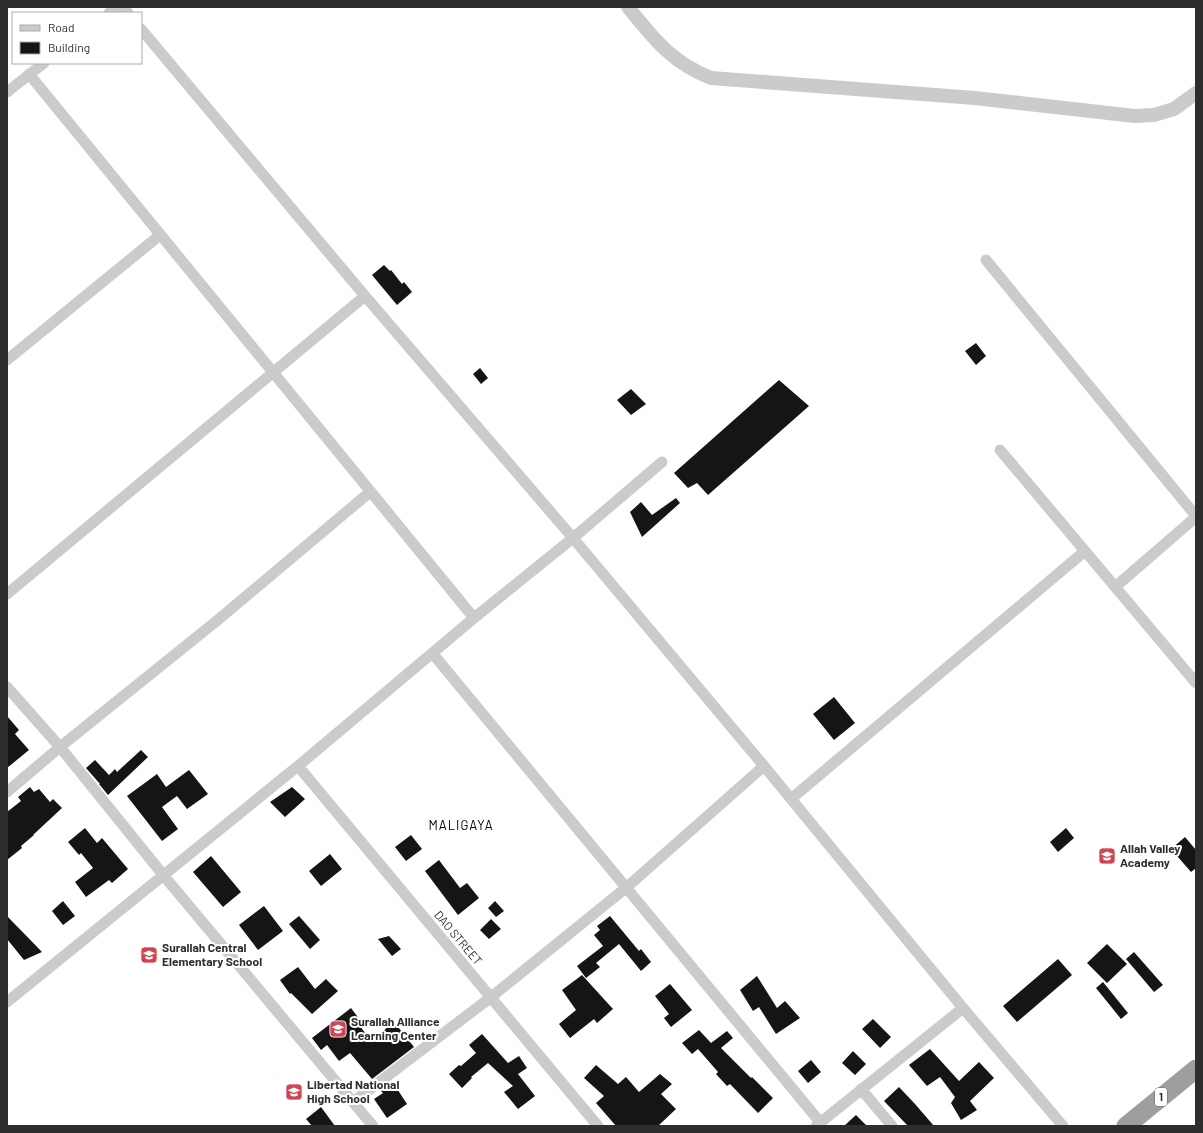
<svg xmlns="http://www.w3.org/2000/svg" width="1203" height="1133" font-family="Barlow,sans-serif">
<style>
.building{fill:#151515}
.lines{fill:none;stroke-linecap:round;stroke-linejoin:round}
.minor{stroke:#cbcbcb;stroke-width:11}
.tertiary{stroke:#cbcbcb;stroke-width:14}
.trunk{stroke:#9e9e9e;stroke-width:19}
.labels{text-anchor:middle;stroke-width:4;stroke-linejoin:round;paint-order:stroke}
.shield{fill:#fff;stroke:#6d6d6d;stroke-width:1}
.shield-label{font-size:11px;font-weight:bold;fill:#2e2e2e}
.poi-label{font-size:12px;font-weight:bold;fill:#2e2e2e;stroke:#fff;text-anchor:start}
.street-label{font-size:12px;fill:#2e2e2e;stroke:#fff}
.neighbourhood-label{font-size:13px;letter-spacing:1px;fill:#000;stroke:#fff}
</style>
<rect width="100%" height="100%" fill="#fff"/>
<path class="building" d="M 384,265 L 390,271 L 391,270 L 402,284 L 404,282 L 412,292 L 397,305 L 372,275 Z
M 976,343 L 986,356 L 976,365 L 965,351 Z
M 480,368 L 488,378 L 481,384 L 473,374 Z
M 779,380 L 809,406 L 708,495 L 697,483 L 688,488 L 674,473 Z
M 631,389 L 646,404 L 631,415 L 617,400 Z
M 676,498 L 680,503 L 642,537 L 630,512 L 641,502 L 652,515 Z
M 834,697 L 855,723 L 834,740 L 813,714 Z
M 7,716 L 19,730 L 15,734 L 29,750 L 7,768 Z
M 141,750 L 148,757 L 108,795 L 99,784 L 100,784 L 86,768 L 95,760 L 109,775 L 115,769 L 117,772 Z
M 189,770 L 208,794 L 187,809 L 177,796 L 162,807 L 178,829 L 162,841 L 127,796 L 157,774 L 166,787 Z
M 30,787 L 34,792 L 39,789 L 50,802 L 53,799 L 62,808 L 33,835 L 34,835 L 21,846 L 22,848 L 7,860 L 7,812 L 21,801 L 18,797 Z
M 292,787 L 305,799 L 285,817 L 270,802 Z
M 85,828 L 97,843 L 102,838 L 128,869 L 112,883 L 109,880 L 86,897 L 75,882 L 93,868 L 81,853 L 79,855 L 68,842 Z
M 1066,828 L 1074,838 L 1058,852 L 1050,842 Z
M 411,835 L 422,849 L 406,861 L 395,847 Z
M 1185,837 L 1196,850 L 1196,868 L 1191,872 L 1171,849 Z
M 330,854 L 342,869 L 321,886 L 309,871 Z
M 211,856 L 241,892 L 223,907 L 193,872 Z
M 439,860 L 460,888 L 467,883 L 479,898 L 458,915 L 425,871 Z
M 63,901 L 75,916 L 63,925 L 52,911 Z
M 495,901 L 504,911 L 496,917 L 488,908 Z
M 264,906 L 283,931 L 258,950 L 239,925 Z
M 7,916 L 42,952 L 24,960 L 7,939 Z
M 299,916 L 320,940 L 310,949 L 289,924 Z
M 610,916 L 639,951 L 641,949 L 651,962 L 641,971 L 619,944 L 596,963 L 600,967 L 586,978 L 577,966 L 603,946 L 594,935 L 600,930 L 597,926 Z
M 491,919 L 501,929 L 489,939 L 480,930 Z
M 389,936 L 401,949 L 392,956 L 378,939 Z
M 1107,944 L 1127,964 L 1107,983 L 1087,963 Z
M 1134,952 L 1163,985 L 1154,992 L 1126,959 Z
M 1058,959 L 1072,975 L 1017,1022 L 1003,1006 Z
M 298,967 L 315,989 L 326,979 L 338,991 L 312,1014 L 291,993 L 290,994 L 280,980 Z
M 582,975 L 613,1009 L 597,1023 L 594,1019 L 570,1038 L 559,1024 L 576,1010 L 562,990 Z
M 757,976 L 777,1008 L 785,1001 L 800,1018 L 776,1034 L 759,1007 L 753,1011 L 740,990 Z
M 1103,982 L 1128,1013 L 1121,1019 L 1096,988 Z
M 670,984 L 692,1010 L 671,1027 L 664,1018 L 669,1014 L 655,996 Z
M 351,1008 L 360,1020 L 357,1022 L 371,1041 L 394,1022 L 414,1047 L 372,1079 L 350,1053 L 339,1061 L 327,1045 L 321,1050 L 312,1038 Z
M 873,1019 L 891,1037 L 880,1048 L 862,1029 Z
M 699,1030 L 711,1043 L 727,1031 L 733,1038 L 721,1048 L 751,1078 L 752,1077 L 773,1098 L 758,1113 L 730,1084 L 727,1086 L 716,1074 L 718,1072 L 698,1049 L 692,1054 L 682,1043 Z
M 482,1034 L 508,1063 L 519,1056 L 527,1068 L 518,1074 L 535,1096 L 518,1109 L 504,1092 L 513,1086 L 488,1063 L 471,1077 L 472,1078 L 462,1088 L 449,1074 L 459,1065 L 461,1066 L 476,1053 L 469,1045 Z
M 930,1049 L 959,1081 L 979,1062 L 994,1078 L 970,1101 L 977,1110 L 961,1120 L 951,1103 L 955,1097 L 940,1077 L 927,1086 L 909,1065 Z
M 853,1051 L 866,1064 L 855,1075 L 842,1063 Z
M 811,1060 L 821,1072 L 808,1083 L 798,1071 Z
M 596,1065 L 618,1084 L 626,1077 L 639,1092 L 660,1074 L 672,1084 L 661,1094 L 676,1109 L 658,1126 L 616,1126 L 596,1103 L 604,1096 L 584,1078 Z
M 392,1081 L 407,1104 L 387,1118 L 374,1099 L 383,1093 L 380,1090 Z
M 899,1087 L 915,1104 L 934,1126 L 908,1126 L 884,1101 Z
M 321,1107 L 335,1126 L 312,1126 L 306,1119 Z
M 856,1115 L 867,1126 L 844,1126 Z"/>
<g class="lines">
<path class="minor" d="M 123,7 L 128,13
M 109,13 L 116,7
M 141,29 L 365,296 L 573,538 L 764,766 L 963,1008 L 1063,1126
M 29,74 L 474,618
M 7,92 L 44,63
M 986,260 L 1196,516
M 7,360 L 160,235
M 1000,450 L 1196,683
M 1115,587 L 1196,517
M 7,594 L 365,296
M 433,654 L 820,1122
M 7,687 L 60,747 L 164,876 L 373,1126
M 298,766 L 598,1126
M 7,792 L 60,747 L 219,619 L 370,492
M 791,799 L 1085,551
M 7,1002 L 298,766 L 474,618 L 573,538 L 662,462
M 861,1089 L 892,1126
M 353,1102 L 490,998 L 627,887 L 764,766
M 816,1126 L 963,1008"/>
<path class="tertiary" d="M 628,7 C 654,39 672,63 711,78 L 975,98 L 1135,116 L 1154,115 L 1174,109 L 1196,93"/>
<path class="trunk" d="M 1126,1126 L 1196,1069"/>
</g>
<defs>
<g id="school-square" transform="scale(0.9)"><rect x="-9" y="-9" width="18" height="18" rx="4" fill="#d04551" stroke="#fff"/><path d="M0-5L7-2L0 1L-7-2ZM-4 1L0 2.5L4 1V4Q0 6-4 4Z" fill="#fff"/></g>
</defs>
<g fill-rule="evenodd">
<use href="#school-square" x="1107" y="856"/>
<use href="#school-square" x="149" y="955"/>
<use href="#school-square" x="338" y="1029"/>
<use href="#school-square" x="294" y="1092"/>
</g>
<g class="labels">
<rect class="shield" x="1155" y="1088" width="12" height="18" rx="3"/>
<g class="shield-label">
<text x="1161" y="1101">1</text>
</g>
<g class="poi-label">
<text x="1120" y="853">Allah Valley<tspan x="1120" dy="14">Academy</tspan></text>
<text x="162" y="952">Surallah Central<tspan x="162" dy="14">Elementary School</tspan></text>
<text x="351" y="1026">Surallah Alliance<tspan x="351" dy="14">Learning Center</tspan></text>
<text x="307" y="1089">Libertad National<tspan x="307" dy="14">High School</tspan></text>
</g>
<g class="street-label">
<text transform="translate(458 938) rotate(50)" y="4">DAO STREET</text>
</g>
<g class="neighbourhood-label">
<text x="461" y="830">MALIGAYA</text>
</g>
</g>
<rect width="1203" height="1133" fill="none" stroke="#2e2e2e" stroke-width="16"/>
<rect x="12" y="12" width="130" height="52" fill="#ffffff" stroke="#ababab"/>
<rect x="20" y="25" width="20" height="6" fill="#cbcbcb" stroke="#ababab"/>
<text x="48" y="32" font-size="12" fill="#2e2e2e">Road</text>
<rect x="20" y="42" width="20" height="12" fill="#151515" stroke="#ababab"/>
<text x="48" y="52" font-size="12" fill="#2e2e2e">Building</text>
</svg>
